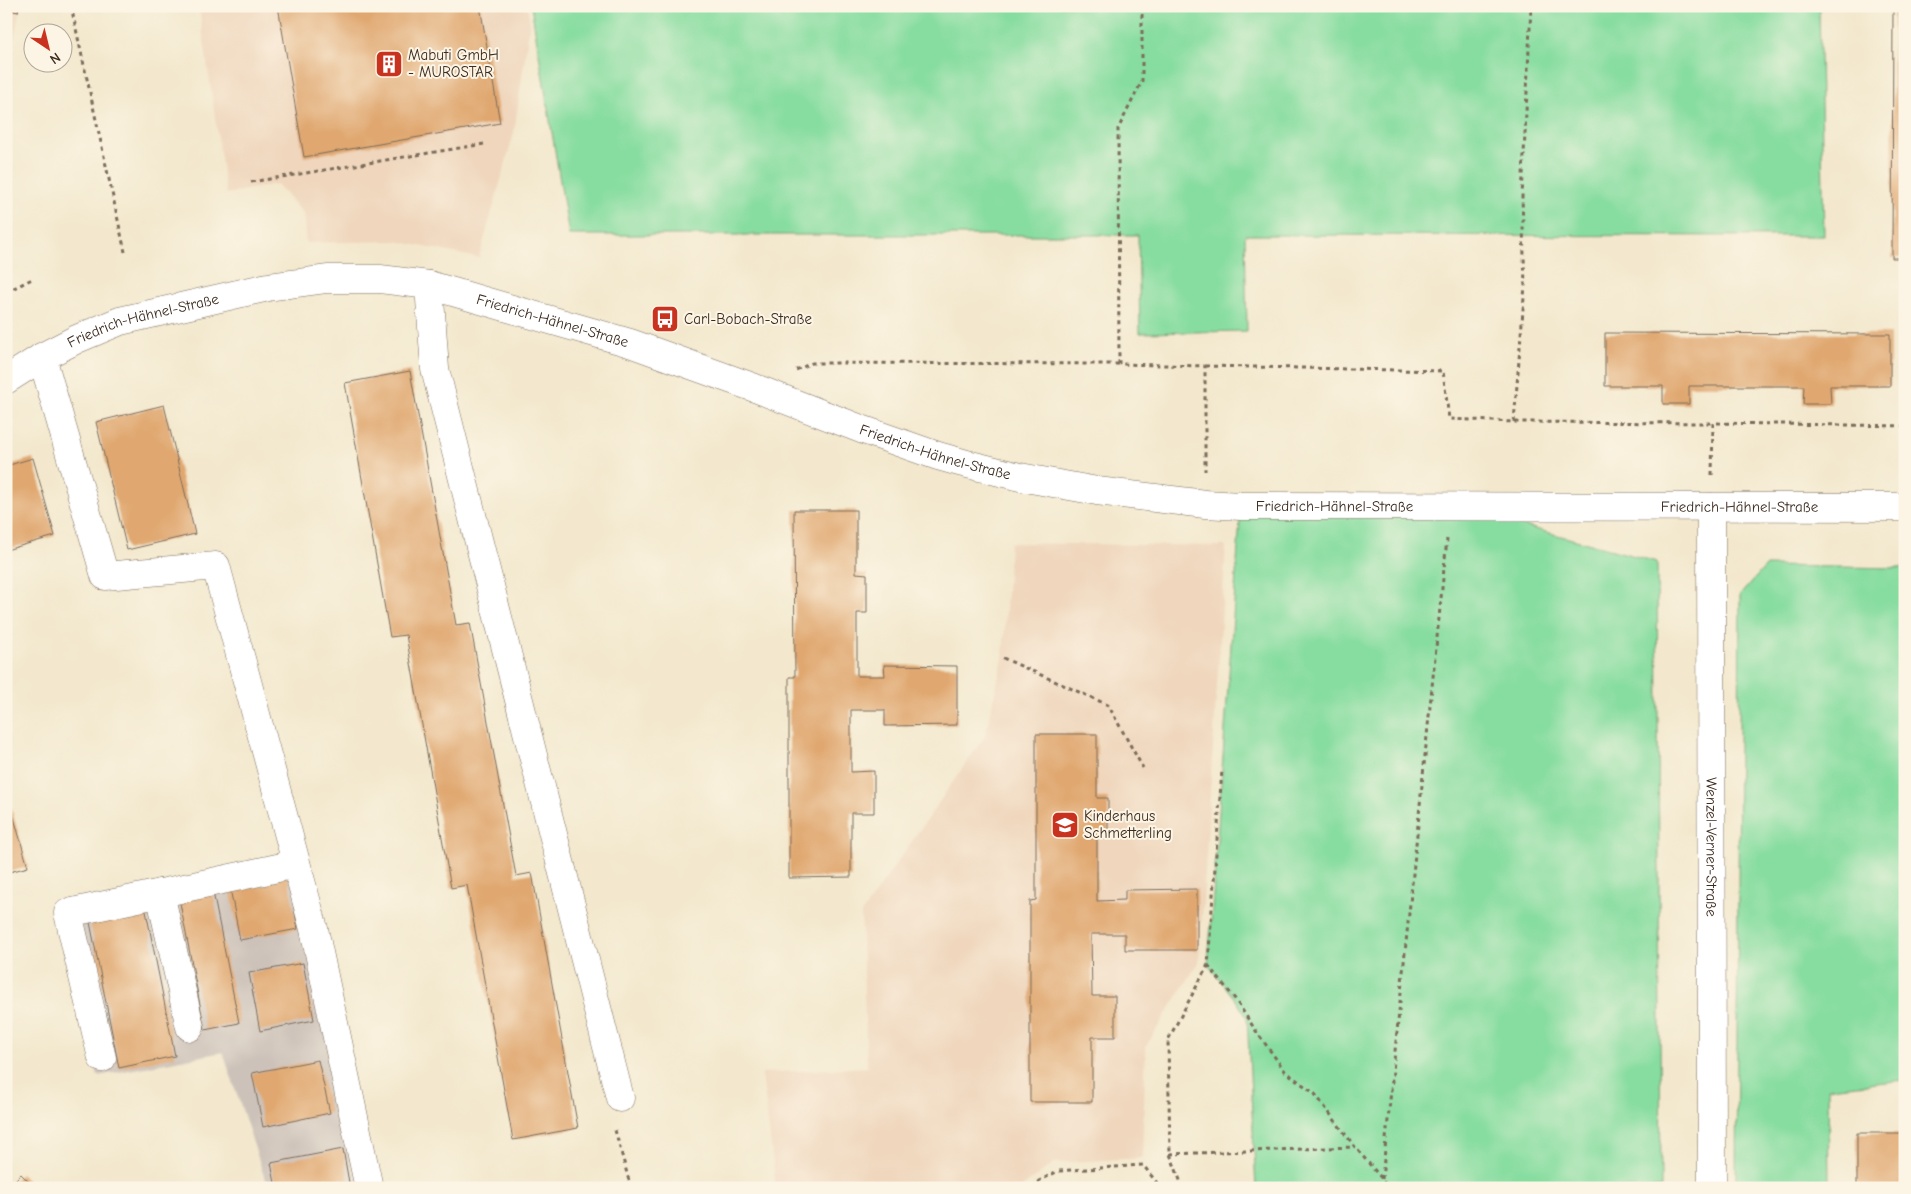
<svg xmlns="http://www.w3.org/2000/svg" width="1911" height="1194" font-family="'Comic Neue',sans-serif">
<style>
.built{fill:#efd6bc}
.industrial{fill:#cdc2b9}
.green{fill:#87dda0;stroke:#61845f}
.building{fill:#e0a770}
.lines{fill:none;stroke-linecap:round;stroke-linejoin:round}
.minor-casing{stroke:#7b6c5b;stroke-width:29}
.path{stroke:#7b6c5b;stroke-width:3;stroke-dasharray:4 4;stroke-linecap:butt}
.minor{stroke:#fff;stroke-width:28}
.labels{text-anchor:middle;stroke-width:4;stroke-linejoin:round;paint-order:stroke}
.poi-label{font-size:15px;fill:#3b2a1e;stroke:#fcf5e5;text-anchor:start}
.street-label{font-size:15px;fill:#3b2a1e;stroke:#fcf5e5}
</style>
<rect width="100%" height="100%" fill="#fcf5e5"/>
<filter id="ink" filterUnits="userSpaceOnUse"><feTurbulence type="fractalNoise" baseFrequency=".02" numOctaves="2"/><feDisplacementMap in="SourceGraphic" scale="10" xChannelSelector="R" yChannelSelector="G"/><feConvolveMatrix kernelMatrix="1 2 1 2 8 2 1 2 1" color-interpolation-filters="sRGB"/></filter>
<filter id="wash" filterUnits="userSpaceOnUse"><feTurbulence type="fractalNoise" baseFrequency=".0096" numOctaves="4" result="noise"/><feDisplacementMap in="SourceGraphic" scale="20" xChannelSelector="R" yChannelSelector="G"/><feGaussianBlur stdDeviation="1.12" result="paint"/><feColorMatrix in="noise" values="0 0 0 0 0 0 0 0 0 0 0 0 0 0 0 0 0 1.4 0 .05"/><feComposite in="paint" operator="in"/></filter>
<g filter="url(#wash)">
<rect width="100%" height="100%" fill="#f3e8cd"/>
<path class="built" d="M 6,6 L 21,6 L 6,74 Z
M 199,6 L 527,6 L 530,21 L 514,133 L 479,258 L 396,241 L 306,243 L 303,213 L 277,184 L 226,194 Z
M 1010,543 L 1226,546 L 1199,962 L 1146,1046 L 1142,1158 L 1054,1163 L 1021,1188 L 776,1188 L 762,1073 L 867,1067 L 861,914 L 985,736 L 1003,658 Z"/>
<path class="industrial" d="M 301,857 L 371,1188 L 268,1188 L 223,1052 L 98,1076 L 55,910 Z"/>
<path class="green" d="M 531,6 L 1819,6 L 1824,236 L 1245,235 L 1247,331 L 1140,333 L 1138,235 L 569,235 Z
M 1241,506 L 1450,506 L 1657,562 L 1661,1188 L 1256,1188 L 1247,1017 L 1235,999 L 1208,965 Z
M 1766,566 L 1905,568 L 1905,1080 L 1828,1088 L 1829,1188 L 1736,1188 L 1740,595 Z"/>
<g id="blocks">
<path class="building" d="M 6,6 L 19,6 L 18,12 L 6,9 Z
M 278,6 L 480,6 L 500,123 L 304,157 Z
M 1893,6 L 1905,6 L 1905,258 L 1892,258 Z
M 1605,333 L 1890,334 L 1890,386 L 1830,386 L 1831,404 L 1803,404 L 1804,386 L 1689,386 L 1689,404 L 1663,404 L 1663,386 L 1605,386 Z
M 410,371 L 456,625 L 470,623 L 516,876 L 532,873 L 578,1128 L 513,1140 L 467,885 L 451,888 L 406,635 L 390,637 L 345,383 Z
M 164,405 L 195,534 L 127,550 L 96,422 Z
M 33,458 L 55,536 L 6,550 L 6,466 Z
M 794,510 L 856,510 L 856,573 L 867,574 L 867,613 L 857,613 L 857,676 L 885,676 L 884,665 L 957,666 L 957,725 L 885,726 L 885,710 L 851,710 L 851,772 L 874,771 L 874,813 L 851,813 L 851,877 L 789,878 L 789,677 L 795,677 Z
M 1036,734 L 1097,734 L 1097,798 L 1108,798 L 1108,837 L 1097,837 L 1097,901 L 1125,900 L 1125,890 L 1197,889 L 1197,950 L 1125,950 L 1125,934 L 1091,934 L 1092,996 L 1115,996 L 1115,1037 L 1092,1037 L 1092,1102 L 1030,1102 L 1030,901 L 1036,900 Z
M 6,790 L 28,867 L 6,873 Z
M 287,871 L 298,929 L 240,940 L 229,883 Z
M 212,887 L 239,1023 L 205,1030 L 178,893 Z
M 144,901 L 175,1056 L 119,1068 L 88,912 Z
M 303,963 L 314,1020 L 260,1031 L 249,973 Z
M 318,1060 L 330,1113 L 263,1127 L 252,1073 Z
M 1857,1133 L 1905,1133 L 1905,1188 L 1857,1188 Z
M 343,1149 L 350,1188 L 276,1188 L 271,1163 Z
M 21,1174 L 35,1188 L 7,1188 Z"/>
</g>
</g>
<g filter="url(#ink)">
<use href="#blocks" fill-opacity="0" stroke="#7b6c5b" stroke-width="1"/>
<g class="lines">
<g class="minor-casing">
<g id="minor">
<path d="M 429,285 L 435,369 L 620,1098"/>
<path d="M 42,357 L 105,576 L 216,566 L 314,929 L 369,1188"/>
<path id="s1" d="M 6,380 L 42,357 L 77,339 L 120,321 L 268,287 L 327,279 L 380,279 L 429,285 L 630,343 L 755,388 L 861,429 L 938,456 L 963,463 L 1020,477 L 1097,491 L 1205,504 L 1241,506 L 1905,507"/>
<path id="s2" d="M 1711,507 L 1712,1188"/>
<path d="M 160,893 L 190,1027"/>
<path d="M 102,1058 L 68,913 L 296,864"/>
</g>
</g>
<path class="path" d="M 71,6 L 125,252
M 1142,6 L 1142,81 L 1118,129 L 1119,364 L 1205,366 L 1205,471
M 251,182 L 484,144
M 6,292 L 32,279
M 1205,366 L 1443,371 L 1449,419 L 1514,422 L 1713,423
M 796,370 L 812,363 L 1119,364
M 1514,422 L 1525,285 L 1522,197 L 1531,6
M 1712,475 L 1713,423 L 1905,426
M 1003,658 L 1108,705 L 1143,768
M 1208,965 L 1235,999 L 1256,1031 L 1285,1071 L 1315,1094 L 1355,1147 L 1382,1179 L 1387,1188
M 615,1130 L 631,1188
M 1170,1154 L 1354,1147
M 1382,1179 L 1447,539
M 1033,1188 L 1037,1182 L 1058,1171 L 1143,1165 L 1161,1188
M 1183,1188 L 1170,1154 L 1168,1040 L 1208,965 L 1222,770"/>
<use href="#minor" class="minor"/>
</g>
</g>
<defs>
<g id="building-square" transform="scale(1.4375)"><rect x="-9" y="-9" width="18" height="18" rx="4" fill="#c8321e" stroke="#fcf5e5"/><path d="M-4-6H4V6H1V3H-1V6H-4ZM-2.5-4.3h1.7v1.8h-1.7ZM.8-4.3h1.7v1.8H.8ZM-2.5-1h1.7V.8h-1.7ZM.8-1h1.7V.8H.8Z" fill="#fff"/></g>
<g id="bus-square" transform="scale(1.4375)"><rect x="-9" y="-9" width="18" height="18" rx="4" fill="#c8321e" stroke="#fcf5e5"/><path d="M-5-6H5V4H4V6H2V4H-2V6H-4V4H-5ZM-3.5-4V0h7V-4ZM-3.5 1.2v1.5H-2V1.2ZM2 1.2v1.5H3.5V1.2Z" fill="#fff"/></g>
<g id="school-square" transform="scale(1.4375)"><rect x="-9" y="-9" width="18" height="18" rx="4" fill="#c8321e" stroke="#fcf5e5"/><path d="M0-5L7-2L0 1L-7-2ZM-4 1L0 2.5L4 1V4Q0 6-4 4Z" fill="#fff"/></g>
</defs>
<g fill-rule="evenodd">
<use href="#building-square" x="389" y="64"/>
<use href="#bus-square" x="665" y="319"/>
<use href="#school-square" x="1065" y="825"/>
</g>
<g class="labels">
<g class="poi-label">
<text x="408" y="60">Mabuti GmbH<tspan x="408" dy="17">- MUROSTAR</tspan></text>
<text x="684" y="324">Carl-Bobach-Straße</text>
<text x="1084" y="821">Kinderhaus<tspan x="1084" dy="17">Schmetterling</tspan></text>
</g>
<g class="street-label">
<text dy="5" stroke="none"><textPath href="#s1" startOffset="571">Friedrich-Hähnel-Straße</textPath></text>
<text dy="5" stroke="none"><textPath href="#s1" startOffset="151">Friedrich-Hähnel-Straße</textPath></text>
<text dy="5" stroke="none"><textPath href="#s1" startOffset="976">Friedrich-Hähnel-Straße</textPath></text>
<text dy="5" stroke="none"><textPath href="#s1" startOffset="1381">Friedrich-Hähnel-Straße</textPath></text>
<text dy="5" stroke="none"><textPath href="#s1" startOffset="1786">Friedrich-Hähnel-Straße</textPath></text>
<text dy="5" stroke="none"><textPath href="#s2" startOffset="340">Wenzel-Verner-Straße</textPath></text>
</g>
</g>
<rect width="1911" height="1194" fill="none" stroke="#fcf5e5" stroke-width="25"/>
<g transform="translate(48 48) rotate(145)"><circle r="24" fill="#fcf5e5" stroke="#afa495"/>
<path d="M0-4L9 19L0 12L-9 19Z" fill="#c8321e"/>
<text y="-8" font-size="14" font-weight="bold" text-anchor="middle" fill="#3b2a1e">N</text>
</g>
</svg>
